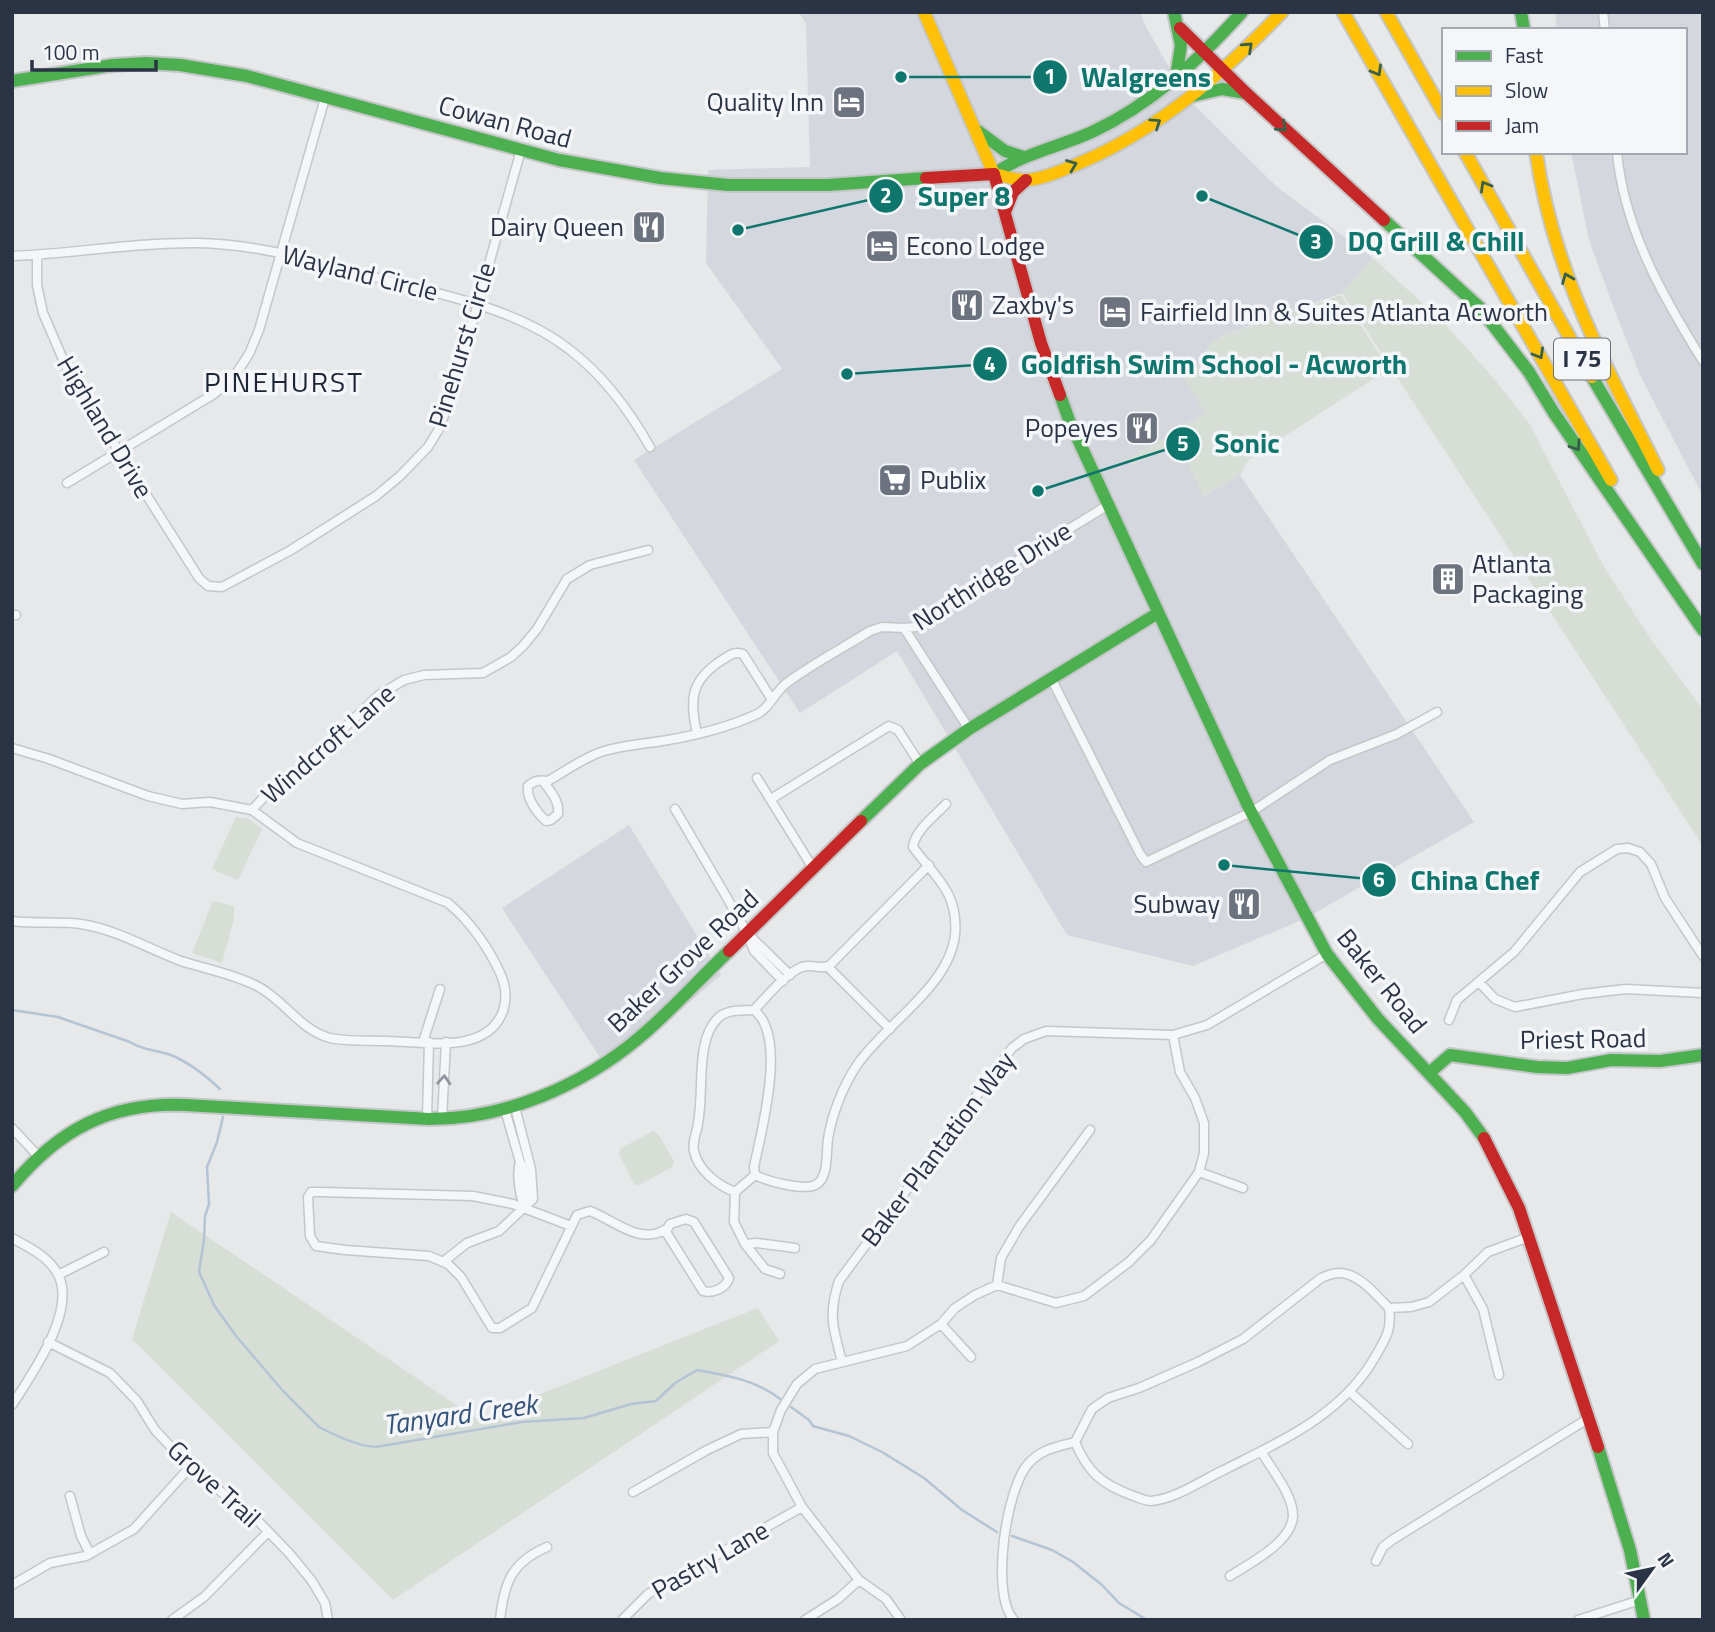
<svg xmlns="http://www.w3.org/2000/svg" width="1715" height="1632" font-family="'Titillium Web',sans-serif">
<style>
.built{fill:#d4d7dd}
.green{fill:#d6ded6}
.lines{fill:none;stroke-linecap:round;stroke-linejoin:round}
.stream{stroke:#b4c4d5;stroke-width:2.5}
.street-casing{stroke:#c4c6c8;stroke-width:11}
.fast-casing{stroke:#c4c6c8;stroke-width:16}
.slow-casing{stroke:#c4c6c8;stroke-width:16}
.jam-casing{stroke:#c4c6c8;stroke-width:16}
.street{stroke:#f5f6f7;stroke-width:8}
.fast{stroke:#4caf50;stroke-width:12}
.slow{stroke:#ffc107;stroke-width:12}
.jam{stroke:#c62828;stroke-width:12}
.oneway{stroke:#375f49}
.oneway2{stroke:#90959e}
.labels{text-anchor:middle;stroke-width:7;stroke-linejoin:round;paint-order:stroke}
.shield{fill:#f4f6f9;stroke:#676e7b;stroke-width:2}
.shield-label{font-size:24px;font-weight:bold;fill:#2b3445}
.poi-label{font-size:26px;fill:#2b3445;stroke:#f4f6f9;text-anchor:start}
.street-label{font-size:26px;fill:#2b3445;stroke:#f4f6f9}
.neighbourhood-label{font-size:28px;letter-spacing:2px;fill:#1d2536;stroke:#f4f6f9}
.water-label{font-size:28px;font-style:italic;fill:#34527a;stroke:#f4f6f9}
.leader{fill:none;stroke:#0f766e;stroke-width:2.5}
.callout-dot{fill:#0f766e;stroke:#f4f6f9;stroke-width:2.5}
.mark-label{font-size:21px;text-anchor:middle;font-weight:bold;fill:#fff}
.callout-label{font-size:28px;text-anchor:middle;font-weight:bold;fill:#0f766e;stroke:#f4f6f9;stroke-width:7;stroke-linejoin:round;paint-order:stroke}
</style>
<rect width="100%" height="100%" fill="#e6e8ea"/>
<path class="built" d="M 799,12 L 1140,12 L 1146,27 L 1186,97 L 1277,187 L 1373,258 L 1342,293 L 1227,334 L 1211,343 L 1201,363 L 1205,413 L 1128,460 L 1132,465 L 1179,442 L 1204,496 L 1240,475 L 1474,822 L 1304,919 L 1193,966 L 1067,935 L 897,651 L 800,713 L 634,460 L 782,369 L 706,263 L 708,170 L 810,167 L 806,24 Z
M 1555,12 L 1703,12 L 1703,496 L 1640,375 L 1612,303 L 1589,240 L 1571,152 L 1685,152 L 1685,30 L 1557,30 Z
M 629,825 L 721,975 L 609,1071 L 502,908 Z"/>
<path class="green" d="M 1373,258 L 1444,323 L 1491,375 L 1529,423 L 1604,567 L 1648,635 L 1703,710 L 1703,846 L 1342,293 Z
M 1341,295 L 1389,369 L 1249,459 L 1240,475 L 1203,496 L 1179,442 L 1131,465 L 1128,459 L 1205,413 L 1183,377 L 1201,363 L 1211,343 L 1228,334 Z
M 236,817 L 249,819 L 262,829 L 238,880 L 212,869 Z
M 213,901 L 234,906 L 234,919 L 222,963 L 192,953 Z
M 653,1131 L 658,1134 L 674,1161 L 672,1167 L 639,1185 L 634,1184 L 619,1154 L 620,1149 Z
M 171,1212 L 477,1419 L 758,1308 L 779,1341 L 393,1600 L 132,1339 Z"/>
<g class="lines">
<path class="stream" d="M 12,1010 L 58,1017 L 130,1042 C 142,1050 155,1050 168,1054 C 188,1061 205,1075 220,1089
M 223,1117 L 217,1142 L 207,1167 L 209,1204 L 205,1216 L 204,1240 L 199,1272 L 214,1305 L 236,1336 L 284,1392 L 319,1427 C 336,1436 357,1446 376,1447 L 522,1422 L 584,1418 L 631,1404 L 656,1401 L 675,1383 L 697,1370 C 726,1375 756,1380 780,1399
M 791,1407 L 809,1420 L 813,1426 L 849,1436 L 882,1452 L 924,1478 L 962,1510 L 997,1532
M 1012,1536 L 1052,1550 L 1073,1562 L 1102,1585 L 1119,1603 L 1147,1620"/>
<g class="street-casing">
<path id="street" d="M 1603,12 L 1605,30
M 1617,152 C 1624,229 1663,297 1703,361
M 40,255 L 37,258 L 37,285 L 43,313 L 68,371 L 199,578 L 208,586 L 222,587 L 291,550 L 376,496 L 400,476 L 428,447 L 439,429 L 455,385 L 521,150
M 12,256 C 74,254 135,242 197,243 C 259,244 318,262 378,278 C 440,294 519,309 570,350 C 604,376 629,410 650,447
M 67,483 L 214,394 L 234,377 L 249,354 L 259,330 L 325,98
M 12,616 L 16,615
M 1051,678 L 1140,854 L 1146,862 L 1251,812 L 1330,760 L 1397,734 L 1437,712
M 969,729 L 904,628 L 916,627 L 1002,570 L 1108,505
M 697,733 C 689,699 691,680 722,660 C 730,655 734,651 743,654 L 771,698
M 12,748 L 49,759 L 148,796 L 182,804 L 210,802 L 252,810 L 297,843 L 448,903 C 470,921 489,948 501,975 C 506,987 507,999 503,1011 C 487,1055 424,1042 388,1041 C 370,1040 348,1042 330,1038 C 300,1030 283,999 257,986 C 233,974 206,969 181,961 C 149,949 115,929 81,924 C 59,921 35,924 12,921
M 757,778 L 813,868
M 543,781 C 550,791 560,801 558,814 L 551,820 L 546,821 C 537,813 526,798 528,786 C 535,780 539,780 548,781 C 566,771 584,757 604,751 C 625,745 646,744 668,740 C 697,735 728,727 755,715 C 770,709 774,692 788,682 C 814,663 843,648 870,631 L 882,627 L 904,628
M 771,799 L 889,726 L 898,730 L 920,764
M 675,809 L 726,896 L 747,933 L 754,951 L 783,981
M 252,810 L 275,785 L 305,765 L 379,695 L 404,680 L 424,675 L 483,673 L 511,657 L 523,646 L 537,629 L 567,579 L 590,565 L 648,550
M 749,935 L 790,975
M 828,967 L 890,1029
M 1479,982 L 1495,999 L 1515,1007 L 1583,994 L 1626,989 L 1703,993
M 754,1010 C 765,999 790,967 807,966 C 816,965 821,970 830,965 L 929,865
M 1449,1020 L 1457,1000 L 1514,952 L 1580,872 L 1617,849 L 1628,848 L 1640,852 L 1651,864 L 1665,898 L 1703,956
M 423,1042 L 440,989
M 505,1110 L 520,1162 C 516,1174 520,1195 524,1207
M 427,1118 L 429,1042
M 442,1119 L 446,1042
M 12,1128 L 39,1157
M 520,1162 L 525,1172 L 525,1204
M 1199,1172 L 1243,1188
M 755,1175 L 735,1192 C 717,1185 698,1170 694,1151 C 692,1143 695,1137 697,1129 C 703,1102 699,1074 704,1048 C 706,1037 711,1025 718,1018 C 727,1009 742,1011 754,1010 C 788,1036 761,1132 754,1167 L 755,1175 C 767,1181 806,1192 817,1184 C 829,1176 826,1151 828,1139 C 832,1114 843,1086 857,1065 C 885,1024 949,987 955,935 C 959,892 934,876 913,847 C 915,830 935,816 946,804
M 735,1192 L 734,1222 L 745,1244 L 757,1243 L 795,1248
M 686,1219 L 694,1222 L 729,1278 C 726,1288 713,1294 703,1291 L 666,1232 L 670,1224 Z
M 571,1226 L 513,1204 L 473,1196 L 321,1192 L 311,1192 L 308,1197 L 310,1236 L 316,1246 L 345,1250 L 429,1256 L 448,1264 L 461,1277 L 492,1328 L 500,1328 L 532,1308 L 577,1215 L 590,1211 C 614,1220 640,1246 666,1229
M 12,1238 C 28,1247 46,1255 56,1271 C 80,1307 32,1374 12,1405
M 745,1244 L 765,1269 L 780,1274
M 443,1262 L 467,1243 L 499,1231 L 533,1199 L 531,1169 L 515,1107
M 58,1275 L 104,1252
M 1464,1275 L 1483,1309 L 1499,1375
M 997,1285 L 1001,1258 L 1019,1227 L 1090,1130
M 1389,1308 C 1392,1330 1386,1338 1375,1357 C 1342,1415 1281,1441 1224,1470 C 1202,1480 1176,1499 1151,1501 C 1145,1501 1137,1497 1131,1495 C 1101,1484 1087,1471 1075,1442 L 1092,1409 L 1108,1398 L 1139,1388 L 1198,1362 L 1243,1339 L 1321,1278 C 1326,1276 1333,1273 1338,1273 C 1358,1272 1376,1295 1389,1308 L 1411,1307 L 1429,1302 L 1464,1275 L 1488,1252 L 1529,1237
M 941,1324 L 971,1357
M 48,1342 L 110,1373 L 137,1401 L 155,1430 L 190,1467 L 258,1521 L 289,1553 L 312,1581 L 325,1603 L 328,1620
M 842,1361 C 833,1329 828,1314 839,1281 L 1012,1048 L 1024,1039 L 1046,1031 L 1173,1035 L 1207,1025 L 1327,954
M 1350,1392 L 1408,1444
M 633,1492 L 707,1450 L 741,1434 L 773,1432
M 70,1496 L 81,1536 L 90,1554
M 1376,1561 L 1383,1547 L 1392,1540 L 1589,1418
M 1230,1576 C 1249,1564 1292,1542 1293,1516 C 1293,1494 1271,1469 1261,1451
M 12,1585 L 50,1563 L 86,1556 L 134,1529 L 190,1467
M 172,1620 L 204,1597 L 268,1532
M 500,1620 C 504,1582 512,1562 547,1547
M 622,1620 L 648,1594 L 802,1507
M 805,1620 L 838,1599 L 859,1580
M 901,1620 L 886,1599 L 859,1580 L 802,1507 L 773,1453 L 773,1432 L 781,1410 L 797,1384 L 815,1369 L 907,1346 L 941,1324 L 955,1308 L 975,1295 L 997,1285 L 1056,1303 L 1084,1296 L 1129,1262 L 1151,1240 L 1199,1172 L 1204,1153 L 1204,1123 L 1195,1098 L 1180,1072 L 1173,1035
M 1014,1620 C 990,1595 1006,1489 1028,1464 C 1041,1449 1056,1447 1075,1442
M 1578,1620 L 1640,1600"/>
</g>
<g class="fast-casing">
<path id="fast" d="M 1174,12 L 1181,45 L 1176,78
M 1521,12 L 1524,30
M 12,81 L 113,65 L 146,63 L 180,65 L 247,76 L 559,160 L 660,178 L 728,185 L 828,185 L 926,178
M 1192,96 L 1222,89 L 1246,93
M 978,131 L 1005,151 L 1024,157
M 994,174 C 1024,153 1059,147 1092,132 C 1152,104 1199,60 1242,12
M 1384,220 L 1480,308 L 1529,372 L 1554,413 L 1703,630
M 1592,377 L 1703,564
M 1060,395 L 1069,420 L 1249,808 L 1327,954 L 1378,1019 L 1465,1112 L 1484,1138
M 861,821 L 920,764 L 969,729 L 1158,613
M 1429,1073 L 1450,1055 L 1537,1067 L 1567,1068 L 1611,1060 L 1660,1061 L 1703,1055
M 12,1186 C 59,1129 111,1102 185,1105 L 429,1119 C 505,1119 582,1086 640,1037 C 671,1011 699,979 729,951
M 1598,1447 L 1630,1550 L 1644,1620"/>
</g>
<g class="slow-casing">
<path id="slow" d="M 924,12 L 994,174
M 1343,12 L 1611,480
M 1386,12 L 1444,114
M 1465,152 L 1592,377
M 1536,152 C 1553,272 1605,364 1658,470
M 994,174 C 1004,176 1015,180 1026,180 C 1044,179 1065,169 1082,162 C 1161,128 1223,73 1282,12"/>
</g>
<g class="jam-casing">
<path id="jam" d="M 1180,28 L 1246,93 L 1384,220
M 926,178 L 994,174 L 1041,343 L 1060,395
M 1005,212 L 1013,192 L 1026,180
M 729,951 L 861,821
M 1484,1138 L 1519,1208 L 1598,1447"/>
</g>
<use href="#street" class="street"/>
<use href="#fast" class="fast"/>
<use href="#slow" class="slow"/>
<use href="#jam" class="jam"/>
</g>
<defs><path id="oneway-chevron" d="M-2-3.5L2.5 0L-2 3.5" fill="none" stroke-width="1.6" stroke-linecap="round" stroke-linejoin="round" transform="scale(1.75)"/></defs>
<g class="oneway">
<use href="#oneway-chevron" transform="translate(1248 47) rotate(-43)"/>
<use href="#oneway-chevron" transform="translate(1377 71) rotate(60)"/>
<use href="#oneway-chevron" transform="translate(1156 123) rotate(-34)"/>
<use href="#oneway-chevron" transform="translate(1282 127) rotate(43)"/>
<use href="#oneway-chevron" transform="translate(1072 165) rotate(-21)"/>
<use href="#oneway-chevron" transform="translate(1485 186) rotate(-120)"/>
<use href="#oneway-chevron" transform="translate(1567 278) rotate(-112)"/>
<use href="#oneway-chevron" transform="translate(1539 354) rotate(60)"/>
<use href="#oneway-chevron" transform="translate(1576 446) rotate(56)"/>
</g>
<use class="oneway2" href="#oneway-chevron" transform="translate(444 1080) rotate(-87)"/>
<defs>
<g id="hotel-square" transform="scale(1.75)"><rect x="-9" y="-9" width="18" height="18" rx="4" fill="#6c737f" stroke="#f4f6f9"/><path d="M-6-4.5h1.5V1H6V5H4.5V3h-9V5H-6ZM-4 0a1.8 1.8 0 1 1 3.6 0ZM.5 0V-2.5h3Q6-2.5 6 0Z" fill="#fff"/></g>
<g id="restaurant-square" transform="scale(1.75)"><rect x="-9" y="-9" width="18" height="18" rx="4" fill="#6c737f" stroke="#f4f6f9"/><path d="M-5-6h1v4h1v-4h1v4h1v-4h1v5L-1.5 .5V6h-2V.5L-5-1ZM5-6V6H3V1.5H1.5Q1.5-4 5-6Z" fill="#fff"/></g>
<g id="supermarket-square" transform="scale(1.75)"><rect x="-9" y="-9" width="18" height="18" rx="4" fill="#6c737f" stroke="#f4f6f9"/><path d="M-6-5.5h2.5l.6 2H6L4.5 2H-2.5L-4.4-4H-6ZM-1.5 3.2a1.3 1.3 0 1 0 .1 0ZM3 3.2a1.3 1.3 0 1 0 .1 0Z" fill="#fff"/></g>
<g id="building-square" transform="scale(1.75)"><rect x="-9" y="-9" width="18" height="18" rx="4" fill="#6c737f" stroke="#f4f6f9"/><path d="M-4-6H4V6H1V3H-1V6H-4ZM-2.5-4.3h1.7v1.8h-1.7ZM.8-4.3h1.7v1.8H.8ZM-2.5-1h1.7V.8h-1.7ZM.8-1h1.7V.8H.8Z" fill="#fff"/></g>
</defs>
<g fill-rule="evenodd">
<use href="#hotel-square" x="849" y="102"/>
<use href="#restaurant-square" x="649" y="227"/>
<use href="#hotel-square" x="882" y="246"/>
<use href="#restaurant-square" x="967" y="305"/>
<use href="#hotel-square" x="1115" y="312"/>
<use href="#restaurant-square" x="1142" y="428"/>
<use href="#supermarket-square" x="895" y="480"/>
<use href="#building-square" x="1448" y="579"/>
<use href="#restaurant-square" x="1244" y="904"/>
</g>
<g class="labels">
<rect class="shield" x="1554" y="338.5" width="56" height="41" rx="5"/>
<g class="shield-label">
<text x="1582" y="367">I 75</text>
</g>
<g class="poi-label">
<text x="824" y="111" text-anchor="end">Quality Inn</text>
<text x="624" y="236" text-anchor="end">Dairy Queen</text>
<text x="906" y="255">Econo Lodge</text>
<text x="992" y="314">Zaxby's</text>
<text x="1140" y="321">Fairfield Inn &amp; Suites Atlanta Acworth</text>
<text x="1118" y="437" text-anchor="end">Popeyes</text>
<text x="920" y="489">Publix</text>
<text x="1472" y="573">Atlanta<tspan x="1472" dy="30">Packaging</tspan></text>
<text x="1220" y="913" text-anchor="end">Subway</text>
</g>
<g class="street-label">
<text transform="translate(505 122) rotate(15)" y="9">Cowan Road</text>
<text transform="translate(360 273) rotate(14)" y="9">Wayland Circle</text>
<text transform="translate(462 345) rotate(-73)" y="9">Pinehurst Circle</text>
<text transform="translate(105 427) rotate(59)" y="9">Highland Drive</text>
<text transform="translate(992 576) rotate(-32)" y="9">Northridge Drive</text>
<text transform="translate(328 744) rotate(-41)" y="9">Windcroft Lane</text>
<text transform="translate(683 961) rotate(-43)" y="9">Baker Grove Road</text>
<text transform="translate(1382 981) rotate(51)" y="9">Baker Road</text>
<text transform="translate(1583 1039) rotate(-1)" y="9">Priest Road</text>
<text transform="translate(938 1149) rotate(-53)" y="9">Baker Plantation Way</text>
<text transform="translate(214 1484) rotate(42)" y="9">Grove Trail</text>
<text transform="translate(710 1560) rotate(-30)" y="9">Pastry Lane</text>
</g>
<g class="neighbourhood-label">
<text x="284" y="392">PINEHURST</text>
</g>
<g class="water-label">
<text transform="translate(460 1414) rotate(-8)" y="10">Tanyard Creek</text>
</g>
</g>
<path class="leader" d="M901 77L1050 77M738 230L886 196M1202 196L1316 242M847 374L990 364M1038 491L1183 444M1224 865L1379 880"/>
<g class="callout-dot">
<circle cx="901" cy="77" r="7"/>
<circle cx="738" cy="230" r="7"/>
<circle cx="1202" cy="196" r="7"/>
<circle cx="847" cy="374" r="7"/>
<circle cx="1038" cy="491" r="7"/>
<circle cx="1224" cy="865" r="7"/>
<circle cx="1050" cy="77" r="18"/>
<circle cx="886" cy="196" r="18"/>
<circle cx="1316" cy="242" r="18"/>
<circle cx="990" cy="364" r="18"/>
<circle cx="1183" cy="444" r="18"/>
<circle cx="1379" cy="880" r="18"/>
</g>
<g class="mark-label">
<text x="1050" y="84">1</text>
<text x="886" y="203">2</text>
<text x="1316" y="249">3</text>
<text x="990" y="372">4</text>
<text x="1183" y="451">5</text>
<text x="1379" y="887">6</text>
</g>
<g class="callout-label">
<text x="1146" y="87">Walgreens</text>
<text x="964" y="206">Super 8</text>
<text x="1436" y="251">DQ Grill &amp; Chill</text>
<text x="1214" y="374">Goldfish Swim School - Acworth</text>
<text x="1247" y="453">Sonic</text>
<text x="1475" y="890">China Chef</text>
</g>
<rect width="1715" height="1632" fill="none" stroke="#2b3445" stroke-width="28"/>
<rect x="1442" y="28" width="245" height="126" fill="#f4f6f9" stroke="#a4a8b1" stroke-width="2"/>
<rect x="1456" y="51" width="35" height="10" fill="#4caf50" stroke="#a4a8b1" stroke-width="2"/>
<text x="1505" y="63" font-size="21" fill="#2b3445">Fast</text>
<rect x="1456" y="86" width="35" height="10" fill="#ffc107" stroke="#a4a8b1" stroke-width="2"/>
<text x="1505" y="98" font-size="21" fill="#2b3445">Slow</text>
<rect x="1456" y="121" width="35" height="10" fill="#c62828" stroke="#a4a8b1" stroke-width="2"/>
<text x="1505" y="133" font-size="21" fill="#2b3445">Jam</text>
<g transform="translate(1652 1569) rotate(57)" stroke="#f4f6f9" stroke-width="5" paint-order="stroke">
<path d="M0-5L12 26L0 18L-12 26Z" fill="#2b3445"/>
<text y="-10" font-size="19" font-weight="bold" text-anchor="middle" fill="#2b3445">N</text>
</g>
<path d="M32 60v10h124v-10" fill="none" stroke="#2b3445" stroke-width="3.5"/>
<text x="42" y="60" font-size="21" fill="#2b3445" stroke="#f4f6f9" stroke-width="5" paint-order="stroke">100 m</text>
</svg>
